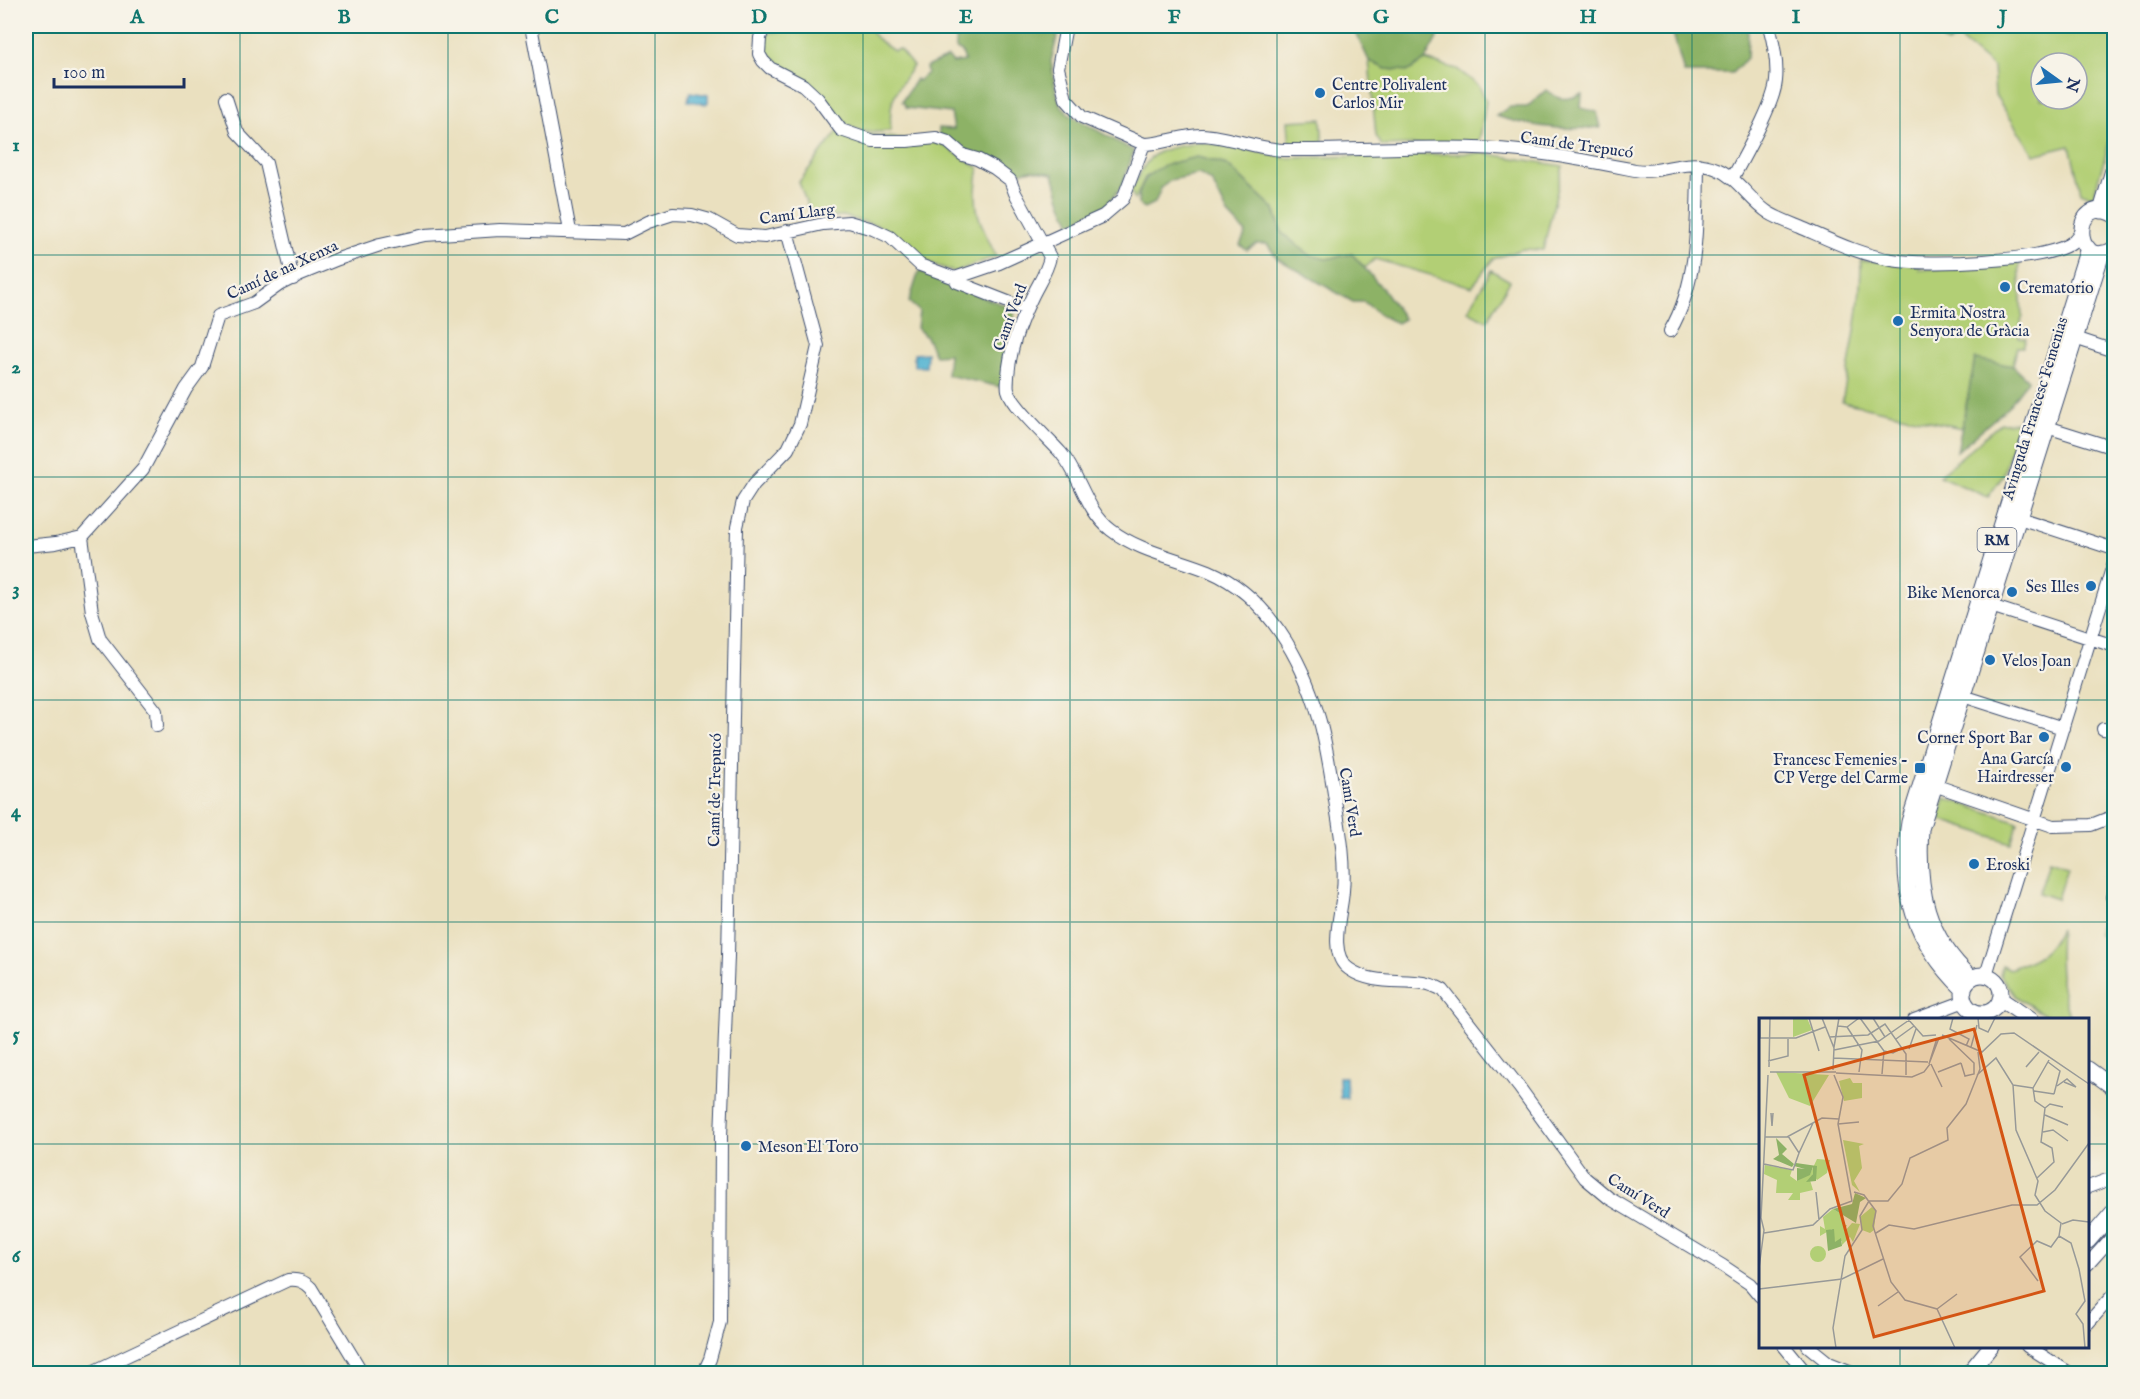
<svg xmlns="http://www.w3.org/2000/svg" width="2140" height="1399" font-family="'IM FELL English',serif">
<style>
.green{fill:#b2cf75;stroke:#667f6a;stroke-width:1.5;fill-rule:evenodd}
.forest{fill:#8db266;stroke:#547062;stroke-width:1.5}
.water{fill:#53b4d2;stroke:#377298;stroke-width:1.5}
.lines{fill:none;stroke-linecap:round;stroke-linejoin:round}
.minor-casing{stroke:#3a4a6d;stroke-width:14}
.major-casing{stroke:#3a4a6d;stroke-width:17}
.minor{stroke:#fff;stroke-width:12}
.major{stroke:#fff;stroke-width:15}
.grid{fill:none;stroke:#0f766e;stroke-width:1.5;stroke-opacity:0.55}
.poi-dot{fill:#1f6fb2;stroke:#f7f3e8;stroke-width:2}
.labels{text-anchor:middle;stroke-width:4.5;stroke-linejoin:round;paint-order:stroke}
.shield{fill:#f7f3e8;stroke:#5d6a87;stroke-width:1.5}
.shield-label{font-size:15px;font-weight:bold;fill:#1b2f5e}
.poi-label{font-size:16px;fill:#1b2f5e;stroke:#f7f3e8;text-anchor:start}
.street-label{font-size:16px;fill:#1b2f5e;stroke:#f7f3e8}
.inset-road{fill:none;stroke:#979998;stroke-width:1.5}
.view{fill:#d45514;fill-opacity:0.15;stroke:#d45514;stroke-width:3}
.inset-edge{fill:none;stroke:#1b2f5e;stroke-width:3}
.neatline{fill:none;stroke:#0f766e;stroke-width:2}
.grid-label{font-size:20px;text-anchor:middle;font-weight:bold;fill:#0f766e}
</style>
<rect width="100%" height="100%" fill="#f7f3e8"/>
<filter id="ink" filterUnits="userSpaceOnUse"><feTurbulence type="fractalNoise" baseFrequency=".0167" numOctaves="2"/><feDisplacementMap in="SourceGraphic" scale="12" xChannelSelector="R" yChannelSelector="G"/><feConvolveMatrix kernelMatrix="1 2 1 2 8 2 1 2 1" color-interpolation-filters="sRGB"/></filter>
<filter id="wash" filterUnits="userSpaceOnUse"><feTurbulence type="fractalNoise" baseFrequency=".008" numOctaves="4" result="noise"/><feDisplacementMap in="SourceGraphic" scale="24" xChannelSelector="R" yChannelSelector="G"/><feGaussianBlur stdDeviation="1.35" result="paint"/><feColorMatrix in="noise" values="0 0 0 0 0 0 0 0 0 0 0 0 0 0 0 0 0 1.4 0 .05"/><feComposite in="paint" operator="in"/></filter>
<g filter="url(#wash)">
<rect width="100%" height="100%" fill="#eae0bf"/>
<path class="green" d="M 803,26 L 868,26 C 874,38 883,44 894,51 L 899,49 L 913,66 C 896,91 888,99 891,131 C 876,132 862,134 849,126 C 837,118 825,97 814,87 C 799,73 778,66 766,50 L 767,33 Z
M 1928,26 L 2114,26 L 2114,127 L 2093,197 L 2081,192 L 2070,146 L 2034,155 L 1995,95 L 1993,67 L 1958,38 L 1947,44 ZM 2041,63 L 2077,63 L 2077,99 L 2041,99 Z
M 1425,60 L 1457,69 L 1479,86 L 1486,101 L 1479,143 L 1382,146 L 1376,136 L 1369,61 L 1386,69 L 1409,71 Z
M 1321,119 L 1323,146 L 1290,148 L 1288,121 Z
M 838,131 L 940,143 L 979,168 C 971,207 979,222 996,256 L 955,272 L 920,260 L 904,241 L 880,226 L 842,216 L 812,220 L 799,182 Z
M 1200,142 L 1246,149 L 1285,158 L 1482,153 L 1563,166 L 1543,250 L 1523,249 L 1493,259 L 1472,287 L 1375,259 L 1365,268 L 1352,254 L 1326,259 L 1310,256 L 1282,233 L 1274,209 L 1227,165 L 1197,157 L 1145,177 L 1135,200 L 1131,191 C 1152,147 1154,152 1200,142 Z
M 1861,260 L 1920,265 L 1920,270 L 2019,262 L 2022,318 L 2019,337 L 2026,338 L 2023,347 L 2017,347 L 2013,366 L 1975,360 L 1962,428 L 1842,402 C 1851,355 1861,309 1861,260 Z
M 1491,270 L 1510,281 L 1487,321 L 1468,311 Z
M 2019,422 L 2003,476 L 1988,497 L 1939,476 L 2001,423 Z
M 1945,798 L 2018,822 L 2011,843 L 1939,819 Z
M 2049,861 L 2067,867 L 2057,899 L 2039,893 Z
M 2110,908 L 2114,911 L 2114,943 L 2097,934 Z
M 2060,929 C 2058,966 2059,984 2070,1019 L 2051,1019 L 2015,996 L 2000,975 L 2002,965 L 2009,969 C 2036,959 2047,956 2060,929 Z"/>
<path class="forest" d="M 956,26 L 1060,26 L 1051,61 L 1054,82 L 1060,104 L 1070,115 L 1134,151 L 1122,186 L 1105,207 L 1071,224 L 1060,199 L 1053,174 L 1032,170 L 1012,174 L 939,136 L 939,128 L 954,129 L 951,113 L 907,108 L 902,101 L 916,79 L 918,81 L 927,73 L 926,67 L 948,57 L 953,63 L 965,61 L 962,52 L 956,49 Z
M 1353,26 L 1436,26 L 1442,29 L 1425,60 L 1409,71 L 1386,69 L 1369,61 Z
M 1686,26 L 1746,26 L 1748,31 L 1747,58 L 1732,73 L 1684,73 L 1673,33 Z
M 1546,90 C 1559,100 1566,101 1582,94 L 1581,108 L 1597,112 L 1601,127 C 1566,131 1530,127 1496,116 L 1509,107 L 1527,107 Z
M 1197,157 L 1227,165 L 1274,209 L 1282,233 L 1310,255 L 1326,259 L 1352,254 L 1383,289 L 1404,319 L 1397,323 L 1382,316 L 1364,302 L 1353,302 L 1278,259 L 1267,244 L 1257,244 L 1247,250 L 1240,245 L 1246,233 L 1228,214 L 1212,182 L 1199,174 L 1171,180 L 1161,188 L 1155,203 L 1145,208 L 1138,204 C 1139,167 1168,164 1197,157 Z
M 919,271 L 948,284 L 1015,309 L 1001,387 L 947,375 L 949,354 L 935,355 L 926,337 L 917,328 L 919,311 L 909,302 Z
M 1975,359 L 2013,366 L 2028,380 L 2008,407 L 1957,451 Z"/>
<path class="water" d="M 690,92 L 708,95 L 708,102 L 706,104 L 688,101 Z
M 927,353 L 926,367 L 914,366 L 914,354 Z
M 1339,1077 L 1346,1077 L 1347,1098 L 1340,1098 Z"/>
</g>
<g filter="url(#ink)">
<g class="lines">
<g class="minor-casing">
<path id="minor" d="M 531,26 L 570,231
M 764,26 L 760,38 L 759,54 L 763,61 L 770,68 L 803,85 L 818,99 L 841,130 L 873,141 L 907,141 L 936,138 L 948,142 L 963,155 L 977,159 L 994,168 L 1010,180 L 1015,193 L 1050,257 C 1047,272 1038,284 1032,297 C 1020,321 1010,349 1008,376 C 1008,380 1007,386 1008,390 C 1012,406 1049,439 1061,453 C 1081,476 1085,510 1111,530 C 1138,551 1177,558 1209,571 C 1268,596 1302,659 1319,718 C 1326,742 1330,769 1334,794 C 1339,826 1346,858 1343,891 C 1342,912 1327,954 1349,969 C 1372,985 1399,979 1424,983 C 1430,984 1437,987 1443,990 L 1519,1087 L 1585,1178 L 1609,1198 L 1723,1266 L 1750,1284 L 1760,1296
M 1066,26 L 1058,68 L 1066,99 L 1082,117 L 1144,144 C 1163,144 1182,135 1202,135 C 1229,136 1256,149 1284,150 C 1347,151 1411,146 1475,148 C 1528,149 1583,160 1635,170 C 1663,175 1684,156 1717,169 C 1738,178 1750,201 1769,213 C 1779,219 1790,223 1800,227 C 1830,240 1860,255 1892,260 C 1925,266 2045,262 2071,243 C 2075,240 2078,235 2081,232
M 226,98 L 237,132 L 266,163 L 293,279
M 1732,179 C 1744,156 1774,105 1776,81 C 1778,62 1774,44 1769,26
M 955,278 L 957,282 L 1026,309
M 1670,331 C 1699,282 1697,219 1698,164
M 2075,338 L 2114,351
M 2047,427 L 2114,448
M 2019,518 L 2114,549
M 82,537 L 92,612 L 100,639 L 156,711 L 157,726
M 26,546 L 56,543 L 82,537 L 143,469 L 186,389 L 202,367 L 218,316 L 254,303 L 279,285 L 301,274 L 338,259 L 380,245 L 425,235 L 500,230 L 624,234 L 648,222 L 673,214 L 692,215 L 710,220 L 737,235 L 765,237 L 823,224 L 849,222 L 873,229 L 890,237 L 920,265 L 955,278 L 999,263 L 1103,216 L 1123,199 L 1144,144
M 1991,606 L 2114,646
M 1963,696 L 2063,728
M 2103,729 L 2114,730
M 1934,785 L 2053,826 L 2091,825 L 2114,816
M 2112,897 L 2114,898
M 1986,975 L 2114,562
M 1914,1020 L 1965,1001
M 2088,1187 L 2107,1180 L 2114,1181
M 2088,1264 L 2114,1235
M 2088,1323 L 2114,1294
M 1784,1346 L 1807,1374
M 1808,1346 L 1829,1363 L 1857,1374
M 2027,1346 L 2071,1374
M 90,1373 L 288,1280 C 298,1279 304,1281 311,1288 L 363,1374
M 703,1374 L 710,1359 L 720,1322 L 721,1137 L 728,956 L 737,527 L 743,501 L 754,484 L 788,449 L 800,424 L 818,346 L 787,231"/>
</g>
<g class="major-casing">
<path id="major" d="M 2101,211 L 2114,167
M 2114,215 C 2071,190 2071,274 2114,249
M1963 994a19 19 0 1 1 38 0a19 19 0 1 1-38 0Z
M 1972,978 C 1926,937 1917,888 1921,829 L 2102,253
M 1964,990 C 1914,941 1898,892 1909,822 L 2088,248
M 2000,999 L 2031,1020
M 2088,1069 L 2114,1088
M 2088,1241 L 2114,1211
M 1968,1374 L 1991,1346"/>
</g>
<use href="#minor" class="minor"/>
<use href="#major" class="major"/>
</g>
</g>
<path class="grid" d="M 240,26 L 240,1374M 448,26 L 448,1374M 655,26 L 655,1374M 863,26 L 863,1374M 1070,26 L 1070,1374M 1277,26 L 1277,1374M 1485,26 L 1485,1374M 1692,26 L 1692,1374M 1900,26 L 1900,1020M 26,255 L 2114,255M 26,477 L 2114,477M 26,700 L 2114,700M 26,922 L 2114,922M 26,1144 L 1760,1144M 2088,1144 L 2114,1144M 1900,1346 L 1900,1374"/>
<g class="poi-dot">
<circle cx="1320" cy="93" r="6"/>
<circle cx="2005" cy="287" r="6"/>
<circle cx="1898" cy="321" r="6"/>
<circle cx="2091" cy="586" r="6"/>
<circle cx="2012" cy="592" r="6"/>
<circle cx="1990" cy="660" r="6"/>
<circle cx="2044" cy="737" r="6"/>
<circle cx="2066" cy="767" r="6"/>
<rect x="1914" y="762" width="12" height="12" rx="3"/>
<circle cx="1974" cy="864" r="6"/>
<circle cx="746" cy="1146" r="6"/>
</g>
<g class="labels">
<rect class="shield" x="1977.5" y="528" width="39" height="24" rx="4.5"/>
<g class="shield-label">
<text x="1997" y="545">RM</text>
</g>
<g class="poi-label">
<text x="1332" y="90">Centre Polivalent<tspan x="1332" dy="18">Carlos Mir</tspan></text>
<text x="2017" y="293">Crematorio</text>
<text x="1910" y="318">Ermita Nostra<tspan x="1910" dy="18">Senyora de Gràcia</tspan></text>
<text x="2079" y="592" text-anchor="end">Ses Illes</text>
<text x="2000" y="598" text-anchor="end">Bike Menorca</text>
<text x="2002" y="666">Velos Joan</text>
<text x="2032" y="743" text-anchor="end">Corner Sport Bar</text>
<text x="2054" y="764" text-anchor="end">Ana García<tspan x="2054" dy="18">Hairdresser</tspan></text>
<text x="1908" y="765" text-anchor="end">Francesc Femenies -<tspan x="1908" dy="18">CP Verge del Carme</tspan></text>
<text x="1986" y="870">Eroski</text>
<text x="758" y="1152">Meson El Toro</text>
</g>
<g class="street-label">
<text transform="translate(1577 144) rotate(8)" y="6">Camí de Trepucó</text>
<text transform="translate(797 213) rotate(-8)" y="6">Camí Llarg</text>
<text transform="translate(282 269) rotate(-25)" y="6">Camí de na Xenxa</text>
<text transform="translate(1009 317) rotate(-70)" y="6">Camí Verd</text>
<text transform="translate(2034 408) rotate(-73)" y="6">Avinguda Francesc Femenias</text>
<text transform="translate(714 790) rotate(-89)" y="6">Camí de Trepucó</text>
<text transform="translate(1351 802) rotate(81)" y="6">Camí Verd</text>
<text transform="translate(1639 1195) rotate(32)" y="6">Camí Verd</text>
</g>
</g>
<g transform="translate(1759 1018)">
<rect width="330" height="330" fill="#eae0bf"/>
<path d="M 34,0 L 48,0 L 53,12 L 34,19 ZM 17,54 L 70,57 L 51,88 L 30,80 ZM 91,60 L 94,65 L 103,65 L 103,80 L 85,83 L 80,63 ZM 84,122 L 105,126 L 100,128 L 103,150 L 95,163 L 101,174 L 93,167 ZM 58,141 L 71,142 L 68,155 L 58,162 L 54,156 L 51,162 L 54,172 L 41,175 L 41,182 L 29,182 L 34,175 L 17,175 L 18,162 L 5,156 L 6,147 L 33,152 L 31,158 L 38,163 L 51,156 ZM 113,189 L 117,193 L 115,212 L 111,215 L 103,212 L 101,199 ZM 74,191 L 84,197 L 84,207 L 88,207 L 85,214 L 93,205 L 101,206 L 94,224 L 91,219 L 83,227 L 83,223 L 76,225 L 73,211 L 61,218 L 61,208 L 66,211 L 64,199 ZM51 236a8 8 0 1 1 16 0a8 8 0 1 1-16 0Z" fill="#b2cf75"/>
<path d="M 17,120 L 28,131 L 23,136 L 35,146 L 33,149 L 14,141 L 20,137 ZM 37,145 L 58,148 L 57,163 L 47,164 L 54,156 L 54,149 L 51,157 L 38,163 L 38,150 L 46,151 L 35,148 ZM 96,175 L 107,180 L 101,184 L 97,205 L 74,191 L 93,186 ZM 75,211 L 76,224 L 82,220 L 83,228 L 69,233 L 67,212 Z" fill="#8db266"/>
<path class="inset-road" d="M 50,0 L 60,33M 63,0 L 75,30 L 74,52M 101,0 L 125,33 L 123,56M 114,0 L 126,19M 148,0 L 164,18 L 177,17M 194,0 L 191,11 L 210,21 L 207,28M 219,0 L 220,10 L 229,14 L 236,0M 79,8 L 88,9 L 100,0M 88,9 L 103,32 L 100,54M 183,17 L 223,34 L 242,16 L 255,15 L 330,66M 70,19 L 109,17 L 126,6 L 147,36 L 147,57M 0,20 L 37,20 L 66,9M 1,20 L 1,0M 178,20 L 170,46 L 180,20M 137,21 L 155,8M 190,21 L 215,45 L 215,56 L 206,58 L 202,45M 75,29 L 80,0M 212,29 L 218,7M 150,31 L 157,11M 75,32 L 120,23 L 153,0M 125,33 L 134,35 L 143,30M 74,40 L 169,44M 9,43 L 29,38 L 29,21M 289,44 L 301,53 L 295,76M 172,46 L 183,69M 10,49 L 11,0M 267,49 L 280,34M 11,54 L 77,54M 179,54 L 202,45M 77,55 L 153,59 L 165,54 L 171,46M 218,57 L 237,40 L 254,67 L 257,112 L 279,163 L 276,177 L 286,193 L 302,205 L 300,218 L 292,229 L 278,223 L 261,239 L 279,263M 254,67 L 274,70M 298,68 L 308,61 L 317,69 L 305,64M 274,70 L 276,83 L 286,90 L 282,124 L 293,130 L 295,144 L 278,160M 274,70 L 290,42M 275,73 L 295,76M 286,90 L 291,86 L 304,89M 12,95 L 13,108 L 14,95M 286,97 L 309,107M 79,106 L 100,104M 284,114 L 294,112 L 309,123M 29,118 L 40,135 L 54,105M 6,119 L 28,119 L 63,100 L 80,101M 5,146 L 34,152 L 40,135M 57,174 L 60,202M 95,174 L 105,177 L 117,193 L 114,208 L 132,264 L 146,282 L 178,291 L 196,330M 110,183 L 129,183 L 143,166 L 151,140 L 189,122 L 188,110 L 207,86 L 221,51 L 219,34M 303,206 L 314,202 L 330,204M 5,215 L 54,207 L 71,191 L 93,183 L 79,106 L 84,79 L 75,57M 117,215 L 130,207 L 155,211 L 253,187 L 278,187 L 296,172 L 330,125M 300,218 L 312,225 L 320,251 L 326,283 L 317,296 L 324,306 L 326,330M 0,250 L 5,212 L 2,200 L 9,57M 0,271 L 83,261 L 124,241M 119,288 L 139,274M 178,291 L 198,276M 77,330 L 74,310 L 86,238 L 103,212 L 101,198 L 110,183"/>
<path class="view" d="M 215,11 L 285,273 L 115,319 L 45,57 Z"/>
<rect width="330" height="330" class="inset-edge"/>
</g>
<rect width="2140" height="1399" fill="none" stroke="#f7f3e8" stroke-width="66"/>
<g transform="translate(2059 81) rotate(105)"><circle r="28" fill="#f7f3e8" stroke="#9fa5b1" stroke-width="1.5"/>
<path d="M0-4.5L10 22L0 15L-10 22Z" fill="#1f6fb2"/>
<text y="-9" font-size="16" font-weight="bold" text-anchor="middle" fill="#1b2f5e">N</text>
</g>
<path d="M54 78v9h130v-9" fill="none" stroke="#1b2f5e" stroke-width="3"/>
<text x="63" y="78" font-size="18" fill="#1b2f5e" stroke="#f7f3e8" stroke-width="4.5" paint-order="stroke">100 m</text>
<rect x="33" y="33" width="2074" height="1333" class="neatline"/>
<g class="grid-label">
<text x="137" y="23">A</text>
<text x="344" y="23">B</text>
<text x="552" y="23">C</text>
<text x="759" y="23">D</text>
<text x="966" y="23">E</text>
<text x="1174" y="23">F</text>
<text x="1381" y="23">G</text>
<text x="1588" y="23">H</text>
<text x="1796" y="23">I</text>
<text x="2003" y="23">J</text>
<text x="16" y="151">1</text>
<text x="16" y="373">2</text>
<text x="16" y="595">3</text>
<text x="16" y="817">4</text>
<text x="16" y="1040">5</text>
<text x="16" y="1262">6</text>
</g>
</svg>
